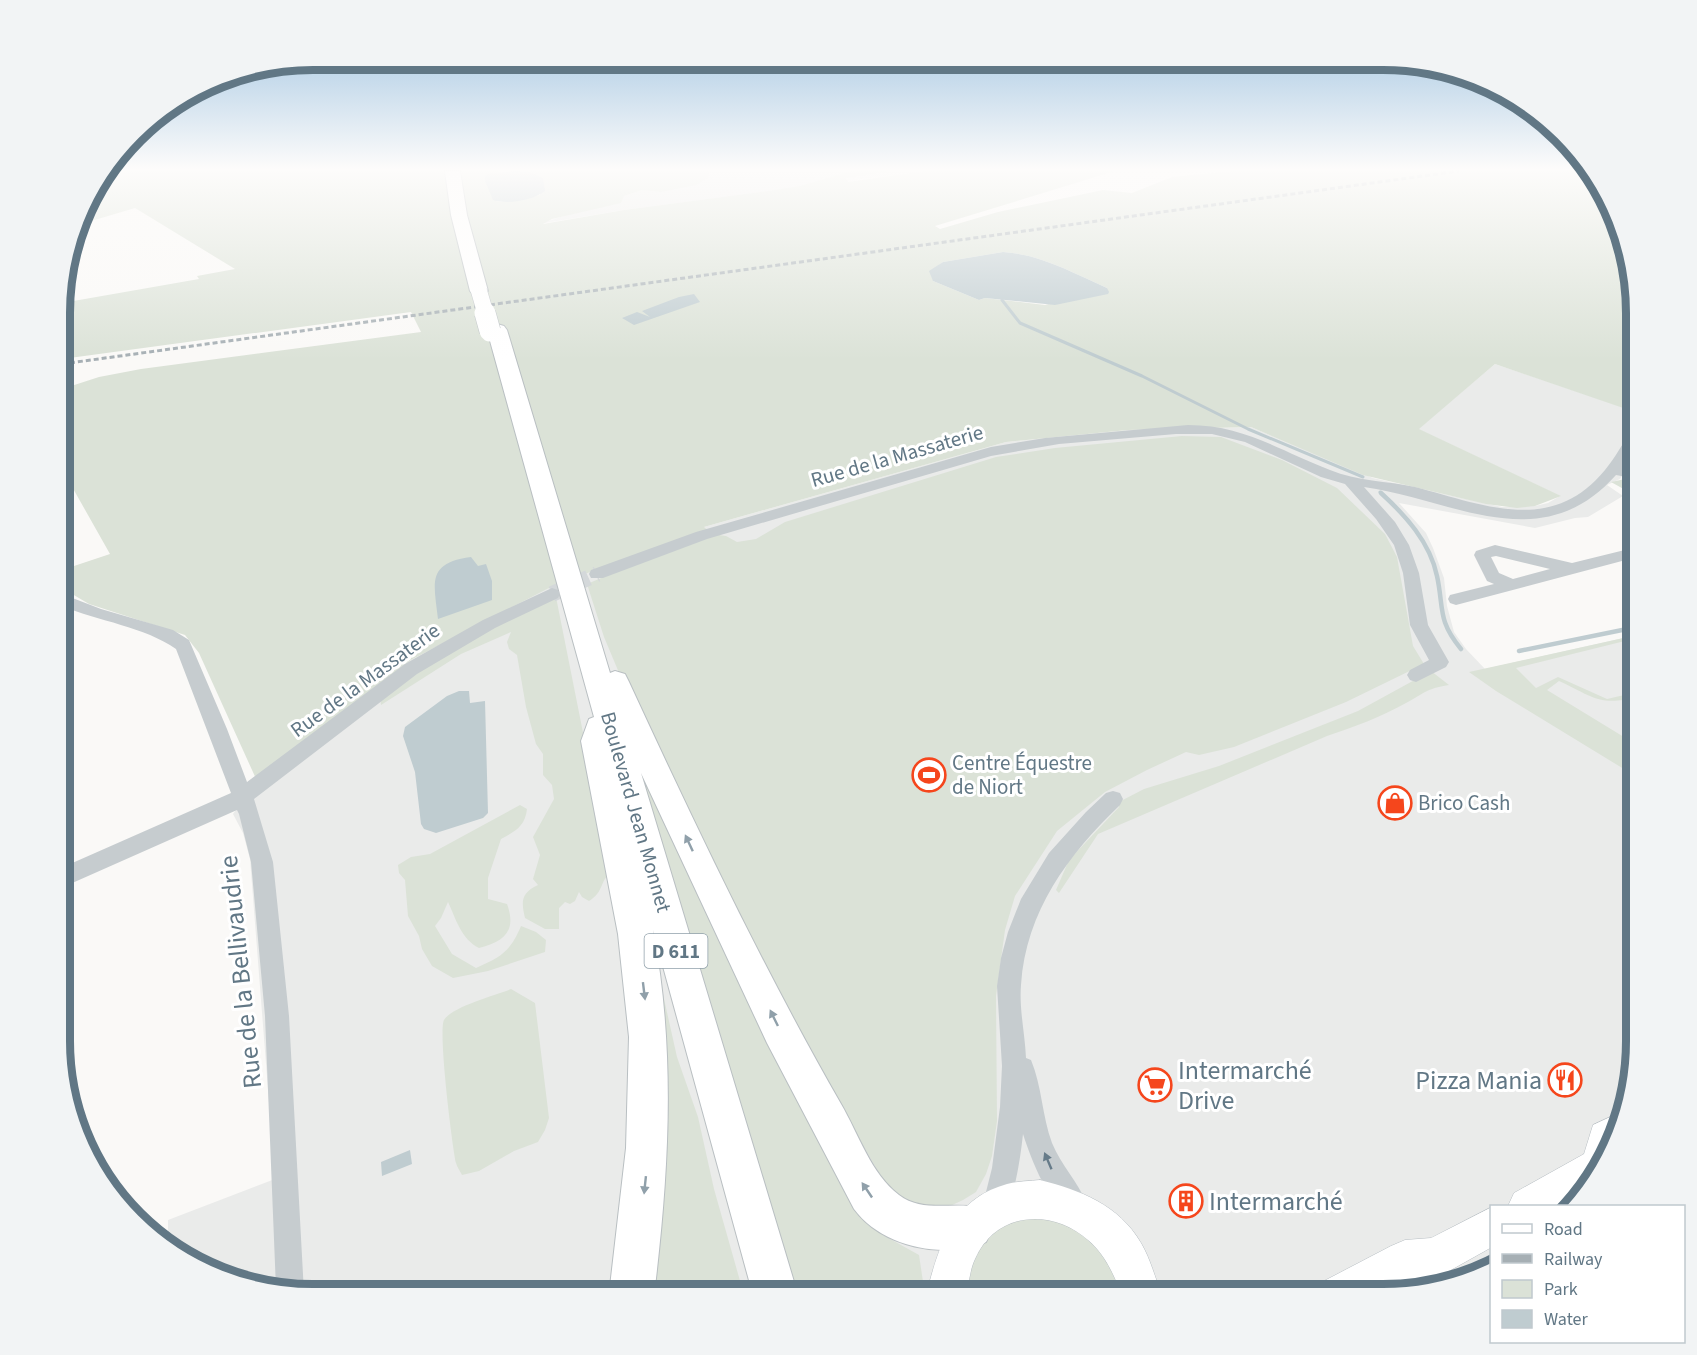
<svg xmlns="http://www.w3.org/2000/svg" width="1697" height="1355" font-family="'Source Sans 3',sans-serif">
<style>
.built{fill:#eaebea}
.green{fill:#dbe2d7;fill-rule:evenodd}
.water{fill:#bfccd0}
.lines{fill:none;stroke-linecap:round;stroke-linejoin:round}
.stream-far1{stroke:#bfccd0;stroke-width:3}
.stream{stroke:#bfccd0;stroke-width:4.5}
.street-tunnel{stroke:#d4d8da;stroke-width:16;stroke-dasharray:16 8;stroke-linecap:butt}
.secondary-casing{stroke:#b8bfc4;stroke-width:1}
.primary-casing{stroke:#b9bfc2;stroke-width:2}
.street{fill:#c6cccf;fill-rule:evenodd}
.secondary{fill:#fff;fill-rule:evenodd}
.primary{fill:#fff;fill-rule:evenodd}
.rail{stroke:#a6afb4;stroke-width:3;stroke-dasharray:5 3;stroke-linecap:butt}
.primary-bridge-far1-casing{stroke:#b9bfc2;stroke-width:17;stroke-linecap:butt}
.primary-bridge-casing{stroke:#b9bfc2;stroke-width:22;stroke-linecap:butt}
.primary-bridge-far1{stroke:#fff;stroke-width:16}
.primary-bridge{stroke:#fff;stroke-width:21}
.oneway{fill:#90a0aa}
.oneway2{fill:#667b89}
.labels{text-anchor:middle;stroke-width:6;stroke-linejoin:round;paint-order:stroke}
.shield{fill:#fff;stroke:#90a0aa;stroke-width:1.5}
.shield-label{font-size:20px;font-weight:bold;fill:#617785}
.street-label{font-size:21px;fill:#617785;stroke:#fff}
.poi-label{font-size:21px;fill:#617785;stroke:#fff;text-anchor:start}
.near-street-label{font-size:26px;fill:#617785;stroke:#fff}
.near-poi-label{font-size:26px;fill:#617785;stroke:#fff;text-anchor:start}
.rim{fill:none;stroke:#617785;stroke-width:8}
</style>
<rect width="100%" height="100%" fill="#faf9f7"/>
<path class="built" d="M 710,171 L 924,171 L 624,210 L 539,224 L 642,190 L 661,192 L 710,174 Z
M 1495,364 L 1637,412 L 1637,451 L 1620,479 L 1607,485 L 1623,496 L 1588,517 L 1575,518 L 1535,528 L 1399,503 L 1426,533 L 1433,548 L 1444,578 L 1447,606 L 1454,632 L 1466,649 L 1485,669 L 1637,635 L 1636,1059 L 1618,1139 L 1575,1206 L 1492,1206 L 1491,1268 L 1481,1276 L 1384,1295 L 297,1294 L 216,1276 L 168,1245 L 168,1220 L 275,1179 L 250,859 L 243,833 L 233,814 L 257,781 L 411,660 L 546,589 L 704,527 L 1006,442 L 1128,430 L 1251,427 L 1373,478 L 1502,507 L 1535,506 L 1548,503 L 1560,496 L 1418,429 Z"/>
<path class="green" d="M 107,171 L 516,171 L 500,171 L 496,201 L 500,202 L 540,195 L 543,178 L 531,172 L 523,171 L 710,171 L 708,178 L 696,185 L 661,192 L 642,190 L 624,196 L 621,203 L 552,219 L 543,224 L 624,210 L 768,191 L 800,186 L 851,171 L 891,171 L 846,178 L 848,182 L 924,171 L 1115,171 L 935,226 L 940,229 L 998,212 L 1103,190 L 1132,193 L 1172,177 L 1232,171 L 1585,171 L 1618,216 L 1637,313 L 1634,398 L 1632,411 L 1495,364 L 1419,429 L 1561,496 L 1535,506 L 1517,508 L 1486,504 L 1363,475 L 1251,427 L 1128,430 L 1006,442 L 704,527 L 712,534 L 726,536 L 737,542 L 756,539 L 785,522 L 996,457 L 1055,448 L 1182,436 L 1221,437 L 1282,460 L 1337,488 L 1385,534 L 1397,557 L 1413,646 L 1424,664 L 1346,702 L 1234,747 L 1199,755 L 1186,752 L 1147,770 L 1105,792 L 1057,831 L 1015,896 L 1005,930 L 996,996 L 997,1121 L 992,1156 L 986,1174 L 976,1192 L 963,1200 L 948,1207 L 912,1205 L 886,1185 L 807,1050 L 643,730 L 604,637 L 587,584 L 613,573 L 603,567 L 547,589 L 411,660 L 257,781 L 199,653 L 185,635 L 89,604 L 62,588 L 62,570 L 110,554 L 62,469 L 62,389 L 99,377 L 141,369 L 421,332 L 411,312 L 62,359 L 62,303 L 199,279 L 197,276 L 235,269 L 135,208 L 81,224 L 94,187 ZM 1003,252 C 1040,254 1073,273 1107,288 L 1045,305 L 985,298 L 979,300 L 933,281 L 939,265 L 943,262 Z
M 1637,451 L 1637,491 L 1629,492 L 1611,482 L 1630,478 L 1628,467 Z
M 556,597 L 611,873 C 599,881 605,891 589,901 L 582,897 L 579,892 L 575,901 L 570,904 L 565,902 L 559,908 L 559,929 L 545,929 L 525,918 C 521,901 521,893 538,885 L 533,879 L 540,855 L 533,837 L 554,799 L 552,785 L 543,775 L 543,754 L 536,744 L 526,707 L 517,655 L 509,649 L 507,642 L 511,632 L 461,654 L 381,705 L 380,696 L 453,646 Z
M 1637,635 L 1637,638 L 1516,668 L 1536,688 L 1558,677 L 1607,699 L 1637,692 L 1637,697 C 1599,707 1592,696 1559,681 L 1547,690 L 1637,745 L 1637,777 L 1496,691 L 1469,672 Z
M 1431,671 L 1449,685 C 1425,689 1425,693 1406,703 C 1381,717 1354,727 1327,736 L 1098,834 L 1059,893 L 1056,890 L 1069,860 L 1119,807 L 1117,803 L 1144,789 L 1219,766 L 1358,711 Z
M 629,743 L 862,1210 L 883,1235 L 919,1255 L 925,1295 L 796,1295 Z
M 520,805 L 527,809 C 525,826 516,831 501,839 L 488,878 L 488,899 L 507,904 C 517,931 504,942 479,948 C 461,939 456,919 448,902 L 441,918 L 435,926 L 452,954 L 476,968 C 501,957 510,952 521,926 L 536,932 L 546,940 L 545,952 L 488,971 L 453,978 L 432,966 L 422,949 L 419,936 L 408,916 L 405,880 L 399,873 L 398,865 L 411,857 L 430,854 Z
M 658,972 L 677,1057 L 698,1117 L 714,1189 L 744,1295 L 641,1295 Z
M 511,989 L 535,1003 L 549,1118 L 545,1130 L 538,1142 L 514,1151 L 479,1171 L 462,1175 C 460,1171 457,1167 456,1163 C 452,1145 438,1031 444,1020 C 451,1007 496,995 511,989 Z
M 1024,1217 L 1055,1219 L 1094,1241 L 1127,1295 L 962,1295 L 970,1261 L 993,1231 Z"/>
<path class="water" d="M 516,171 L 531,172 L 543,178 L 545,191 C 534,200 507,205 493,200 L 485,181 L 485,176 L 490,173 Z
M 1003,252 C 1040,254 1073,273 1107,288 L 1109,292 L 1108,294 L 1055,305 L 985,298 L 979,300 L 933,281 L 929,271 L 943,262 Z
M 694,294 L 700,302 L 634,325 L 622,318 L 637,312 L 650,317 L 642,311 L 679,297 Z
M 471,557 L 478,566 L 486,564 L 492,581 L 492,600 L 438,619 C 434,583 426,563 471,557 Z
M 459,691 L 469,691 L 470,703 L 485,701 L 488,813 L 483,818 L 436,833 L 424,829 L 421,824 L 415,772 L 403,736 L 405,727 L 447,696 Z
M 410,1150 L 412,1164 L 382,1176 L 381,1162 Z"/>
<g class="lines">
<path class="stream-far1" d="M 1002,300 L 1020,323 L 1142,376 L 1248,429 L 1363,477
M 1380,492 L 1382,494"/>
<path class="stream" d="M 1381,493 C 1405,515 1430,542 1437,576 C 1444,608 1437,620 1461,649
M 1519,651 L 1637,627"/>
<path class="street-tunnel" d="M 552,594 L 597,574"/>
<g class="secondary-casing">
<path id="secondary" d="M 1619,1113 L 1623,1115 L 1618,1139 L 1582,1196 L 1564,1206 L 1508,1206 L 1514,1193 L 1584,1154 L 1593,1125 Z
M 1040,1180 C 1080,1190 1119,1205 1141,1243 C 1150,1258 1155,1278 1162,1295 L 1122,1295 C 1114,1275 1105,1254 1088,1240 C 1052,1208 996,1211 975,1259 C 970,1269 969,1283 966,1295 L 926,1295 C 939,1246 952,1199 1007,1184 C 1018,1181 1030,1181 1040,1180 Z
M 1492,1207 L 1492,1247 L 1449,1271 L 1440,1284 L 1389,1294 L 1387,1291 L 1379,1295 L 1318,1295 L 1324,1281 L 1391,1246 L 1405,1240 L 1431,1238 Z"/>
</g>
<g class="primary-casing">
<path id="primary" d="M 445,171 L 460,171 L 467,215 L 488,291 L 485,295 L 473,295 L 470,291 L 451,215 Z
M 497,324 L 504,326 L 507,330 L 610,673 L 615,671 L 625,674 L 629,682 C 695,825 763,968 841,1104 C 858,1133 871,1174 899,1195 C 920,1211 945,1204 969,1206 C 975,1206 981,1210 986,1212 L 993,1227 L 986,1242 C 944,1260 882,1247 854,1209 L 767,1043 L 641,773 L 798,1295 L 753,1295 L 653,930 C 676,1051 669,1173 654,1295 L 609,1295 L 626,1148 L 629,1037 L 618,934 L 581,741 L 589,719 L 594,717 L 487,330 L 490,326 Z"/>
</g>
<path class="street" d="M 1188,425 C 1244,425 1280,451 1330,470 C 1357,481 1387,481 1415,487 C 1482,504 1551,536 1605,470 C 1615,458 1623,443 1632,429 L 1637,428 L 1637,446 L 1622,468 L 1637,471 L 1637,479 L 1616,475 C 1541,559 1455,500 1364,487 L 1395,522 L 1409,545 L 1419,573 L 1428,625 L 1449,662 L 1446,667 L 1416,682 L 1410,680 L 1407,675 L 1410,670 L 1429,660 L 1410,625 L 1403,573 L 1394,545 L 1376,519 L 1345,484 L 1321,477 L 1245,442 L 1212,434 L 1176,434 L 1059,444 L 991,456 L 707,539 L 603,578 L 591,578 L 589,574 L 591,570 L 696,532 L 991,447 L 1045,438 Z
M 1495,545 L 1572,563 L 1637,547 L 1637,557 L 1456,605 L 1450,603 L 1448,599 L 1450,595 L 1494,584 L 1487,581 L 1474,555 L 1476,551 ZM 1496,556 L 1550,569 L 1513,579 L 1499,573 L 1491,557 Z
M 552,588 L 558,590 L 560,594 L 558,598 L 495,628 L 417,674 L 254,799 L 273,862 L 289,1016 L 304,1293 L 297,1294 L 276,1289 L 265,1016 L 251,862 L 239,814 L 237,810 L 61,888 L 61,868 L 231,793 L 176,649 C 145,627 98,621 62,606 L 62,594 L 101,609 L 173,630 L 189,640 L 227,729 L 247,782 L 405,664 L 483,620 Z
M 1113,791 L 1120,793 L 1123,799 L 1120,805 C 1068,855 1026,911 1021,985 C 1019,1009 1025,1034 1026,1058 L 1031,1060 C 1042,1086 1042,1116 1052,1143 C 1061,1165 1078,1182 1087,1204 L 1083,1213 L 1074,1217 C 1049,1207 1031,1159 1023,1134 C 1020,1162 1015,1191 1005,1218 L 995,1221 L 985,1218 L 982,1208 L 992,1168 L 1000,1107 L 1002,1066 L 997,986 L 1001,958 L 1008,932 L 1021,899 L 1049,853 L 1086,812 L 1106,793 Z"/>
<use href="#secondary" class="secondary"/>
<use href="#primary" class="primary"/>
<path class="rail" d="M 62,364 L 1459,171"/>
<g class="primary-bridge-far1-casing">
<path id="primary-bridge-far1" d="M 479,291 L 486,315"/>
</g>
<g class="primary-bridge-casing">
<path id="primary-bridge" d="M 485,313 L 490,331"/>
</g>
<use href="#primary-bridge-far1" class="primary-bridge-far1"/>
<use href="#primary-bridge" class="primary-bridge"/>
</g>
<defs><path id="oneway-solid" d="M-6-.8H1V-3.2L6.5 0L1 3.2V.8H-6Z" transform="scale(1.5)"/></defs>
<g class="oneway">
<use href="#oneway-solid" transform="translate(689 843) rotate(-115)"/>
<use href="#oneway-solid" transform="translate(644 991) rotate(83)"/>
<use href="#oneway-solid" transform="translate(774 1018) rotate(-116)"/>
<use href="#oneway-solid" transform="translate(645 1185) rotate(96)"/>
<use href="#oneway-solid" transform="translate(867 1190) rotate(-124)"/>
</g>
<use class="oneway2" href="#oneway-solid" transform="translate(1048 1161) rotate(-113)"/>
<linearGradient id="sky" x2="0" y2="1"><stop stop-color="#97bede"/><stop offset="0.47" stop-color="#fdfcfb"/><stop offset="1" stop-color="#fdfcfb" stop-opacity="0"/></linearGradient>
<rect width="1697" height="360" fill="url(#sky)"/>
<defs>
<g id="stadium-ring" transform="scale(1.725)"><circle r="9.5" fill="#fff" stroke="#f5461c" stroke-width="1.5"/><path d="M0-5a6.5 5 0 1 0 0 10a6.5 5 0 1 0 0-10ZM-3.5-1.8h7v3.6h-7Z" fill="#f5461c"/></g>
<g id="shop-ring" transform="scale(1.725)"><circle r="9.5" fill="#fff" stroke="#f5461c" stroke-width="1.5"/><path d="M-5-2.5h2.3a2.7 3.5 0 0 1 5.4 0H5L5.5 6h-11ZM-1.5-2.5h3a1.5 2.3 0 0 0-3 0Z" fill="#f5461c"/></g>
<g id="restaurant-ring" transform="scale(1.725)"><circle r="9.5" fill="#fff" stroke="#f5461c" stroke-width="1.5"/><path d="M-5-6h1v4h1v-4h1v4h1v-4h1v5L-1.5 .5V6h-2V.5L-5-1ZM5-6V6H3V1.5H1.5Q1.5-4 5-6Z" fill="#f5461c"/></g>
<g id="supermarket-ring" transform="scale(1.725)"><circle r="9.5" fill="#fff" stroke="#f5461c" stroke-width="1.5"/><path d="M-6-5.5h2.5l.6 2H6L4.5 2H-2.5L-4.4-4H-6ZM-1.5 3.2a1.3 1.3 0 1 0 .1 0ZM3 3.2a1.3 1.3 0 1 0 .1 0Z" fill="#f5461c"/></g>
<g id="building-ring" transform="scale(1.725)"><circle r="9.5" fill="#fff" stroke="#f5461c" stroke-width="1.5"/><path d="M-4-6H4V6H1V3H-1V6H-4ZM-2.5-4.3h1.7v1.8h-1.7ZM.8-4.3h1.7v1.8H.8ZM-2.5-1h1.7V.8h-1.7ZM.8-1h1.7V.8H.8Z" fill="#f5461c"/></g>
</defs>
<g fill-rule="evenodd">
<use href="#stadium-ring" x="929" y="775"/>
<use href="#shop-ring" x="1395" y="803"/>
<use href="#restaurant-ring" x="1565" y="1080"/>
<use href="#supermarket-ring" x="1155" y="1085"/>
<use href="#building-ring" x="1186" y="1201"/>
</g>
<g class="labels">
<rect class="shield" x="644.5" y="934" width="63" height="34" rx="4.5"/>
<g class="shield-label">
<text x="676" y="958">D 611</text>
</g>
<g class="street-label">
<text transform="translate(897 456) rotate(-16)" y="7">Rue de la Massaterie</text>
<text transform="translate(365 680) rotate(-36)" y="7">Rue de la Massaterie</text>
<text transform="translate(636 812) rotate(74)" y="7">Boulevard Jean Monnet</text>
</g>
<g class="poi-label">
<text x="952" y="770">Centre Équestre<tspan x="952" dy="24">de Niort</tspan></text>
<text x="1418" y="810">Brico Cash</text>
</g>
<g class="near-street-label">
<text transform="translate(240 972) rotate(-96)" y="9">Rue de la Bellivaudrie</text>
</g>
<g class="near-poi-label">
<text x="1178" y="1079">Intermarché<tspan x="1178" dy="30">Drive</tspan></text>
<text x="1542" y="1089" text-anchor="end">Pizza Mania</text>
<text x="1209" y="1210">Intermarché</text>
</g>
</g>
<path d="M0 0H1697V1355H0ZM313 70H1383A243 243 0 0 1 1626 313V1041A243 243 0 0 1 1383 1284H313A243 243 0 0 1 70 1041V313A243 243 0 0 1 313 70Z" fill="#f2f4f5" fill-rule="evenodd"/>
<path class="rim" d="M313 70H1383A243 243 0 0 1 1626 313V1041A243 243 0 0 1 1383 1284H313A243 243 0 0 1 70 1041V313A243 243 0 0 1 313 70Z"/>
<rect x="1490" y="1205" width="195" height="138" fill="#ffffff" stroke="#c0c9ce" stroke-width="1.5"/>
<rect x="1502" y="1224" width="30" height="9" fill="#ffffff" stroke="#c0c9ce" stroke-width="1.5"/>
<text x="1544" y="1235" font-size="18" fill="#617785">Road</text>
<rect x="1502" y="1254" width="30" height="9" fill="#a6afb4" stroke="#c0c9ce" stroke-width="1.5"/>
<text x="1544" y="1265" font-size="18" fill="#617785">Railway</text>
<rect x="1502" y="1280" width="30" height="18" fill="#dbe2d7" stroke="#c0c9ce" stroke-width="1.5"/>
<text x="1544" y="1295" font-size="18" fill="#617785">Park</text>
<rect x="1502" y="1310" width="30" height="18" fill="#bfccd0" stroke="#c0c9ce" stroke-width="1.5"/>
<text x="1544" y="1325" font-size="18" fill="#617785">Water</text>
</svg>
